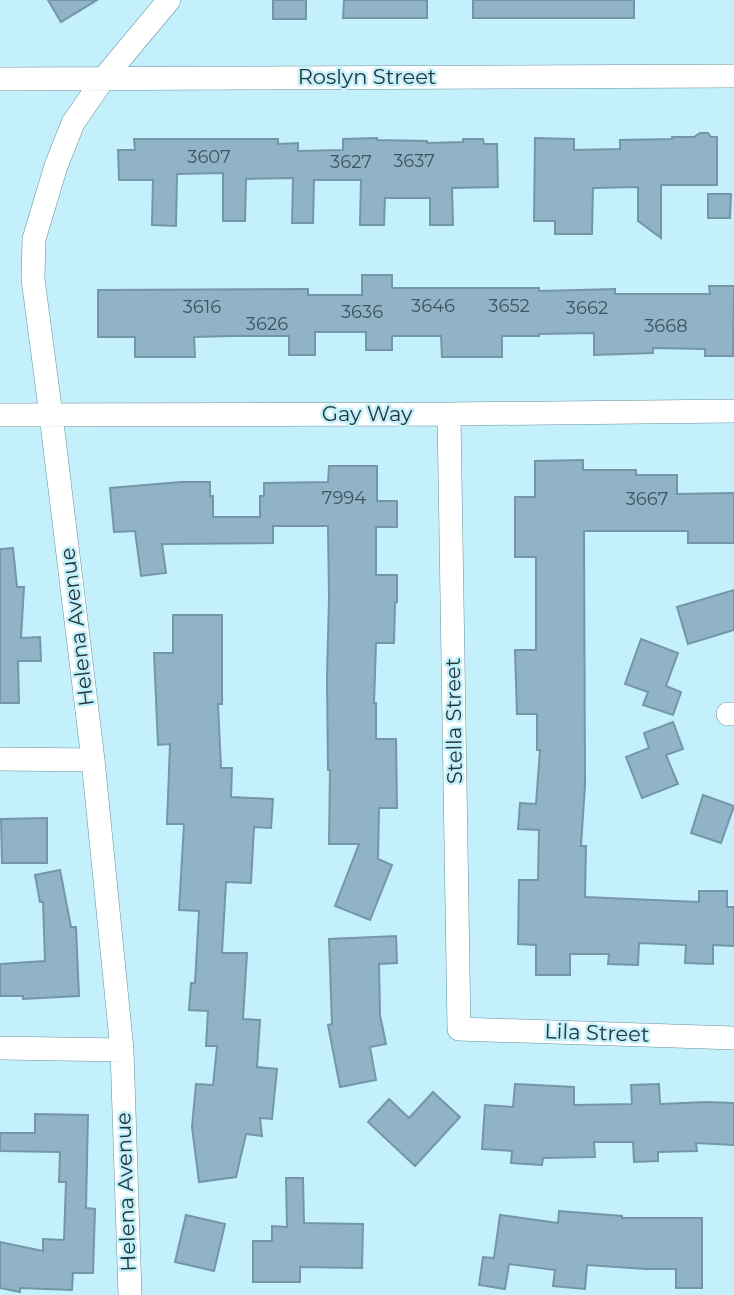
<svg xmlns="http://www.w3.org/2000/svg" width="734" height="1295" font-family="Montserrat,sans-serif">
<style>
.building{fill:#90b3c8;stroke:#7496aa;stroke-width:2}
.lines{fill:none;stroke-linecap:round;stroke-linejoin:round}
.minor-casing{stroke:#67919b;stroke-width:24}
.minor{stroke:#fff;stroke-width:23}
.labels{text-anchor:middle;stroke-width:5;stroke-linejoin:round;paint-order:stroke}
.number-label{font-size:18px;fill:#40565e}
.street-label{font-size:21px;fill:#25373b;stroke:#c4f0fc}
</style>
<rect width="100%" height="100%" fill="#c4f0fc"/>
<path class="building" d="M 48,0 L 97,0 L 61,22 Z
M 273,0 L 306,0 L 306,19 L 273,19 Z
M 344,0 L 427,0 L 427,18 L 343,18 Z
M 473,0 L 634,0 L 634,18 L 473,18 Z
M 700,133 L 708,133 L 711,137 L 717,137 L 717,185 L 661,185 L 661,238 L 638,221 L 638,187 L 593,188 L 592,234 L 555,234 L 555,221 L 534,221 L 535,138 L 574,139 L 574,150 L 620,149 L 620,140 L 672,139 L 672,137 L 694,137 Z
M 377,138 L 377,140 L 427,141 L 427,143 L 463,142 L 463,139 L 483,139 L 484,144 L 497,144 L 498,187 L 452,188 L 453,225 L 430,225 L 430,198 L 385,198 L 384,225 L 360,225 L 361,180 L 314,180 L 313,223 L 292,223 L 293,178 L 246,179 L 245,221 L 223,221 L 223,173 L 177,174 L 176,226 L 152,225 L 153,180 L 119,180 L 118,150 L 135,150 L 134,139 L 278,139 L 278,144 L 298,143 L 298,151 L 343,150 L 343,139 Z
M 708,194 L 731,194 L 730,218 L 708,218 Z
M 362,275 L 392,275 L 392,288 L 539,288 L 539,291 L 615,289 L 615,294 L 710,294 L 709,286 L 734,286 L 733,356 L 705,356 L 705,349 L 653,348 L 653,353 L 594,355 L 594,333 L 539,334 L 539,336 L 502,336 L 502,357 L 442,357 L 441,336 L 392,336 L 392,350 L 366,350 L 366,332 L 315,332 L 315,355 L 289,355 L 289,336 L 231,336 L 194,337 L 195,357 L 135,357 L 135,337 L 98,337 L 98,290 L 308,289 L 308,295 L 362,295 Z
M 583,460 L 583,470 L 636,470 L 636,475 L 677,475 L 677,494 L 734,493 L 734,543 L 688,543 L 688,531 L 584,531 L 585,785 L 581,846 L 586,846 L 585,897 L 699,902 L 699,891 L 727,891 L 727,907 L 734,907 L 734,946 L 713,945 L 713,964 L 685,963 L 686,945 L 639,943 L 638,965 L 608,964 L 609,954 L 570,954 L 570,975 L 536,975 L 536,945 L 518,944 L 519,880 L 538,880 L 539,830 L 518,829 L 520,803 L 536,804 L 540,750 L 537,750 L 537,714 L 517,714 L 515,650 L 536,650 L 536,557 L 515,557 L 515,497 L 535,497 L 535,461 Z
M 329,466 L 377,466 L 377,501 L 397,501 L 397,527 L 376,527 L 376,575 L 397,575 L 397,602 L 395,603 L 394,643 L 376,643 L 374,703 L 376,703 L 376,739 L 396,739 L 397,808 L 379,808 L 378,859 L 392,865 L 370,920 L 335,906 L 359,844 L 329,844 L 330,770 L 328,770 L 327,678 L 329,598 L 328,526 L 273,526 L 273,543 L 162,544 L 166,573 L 141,576 L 135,531 L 114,532 L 110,488 L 181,482 L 210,482 L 210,496 L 213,496 L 213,517 L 260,517 L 260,496 L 264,496 L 264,483 L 328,482 Z
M 13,548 L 17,587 L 24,587 L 21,638 L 40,637 L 41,661 L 18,661 L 19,703 L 0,703 L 0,549 Z
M 734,590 L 734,630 L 688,644 L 677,607 Z
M 173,615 L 222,615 L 222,704 L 218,704 L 221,768 L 232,768 L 231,797 L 273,799 L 271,828 L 254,827 L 251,883 L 226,882 L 222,953 L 247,953 L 243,1019 L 260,1020 L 257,1067 L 277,1069 L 272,1119 L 260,1118 L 262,1136 L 246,1134 L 236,1177 L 199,1182 L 192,1127 L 196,1084 L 213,1085 L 217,1046 L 206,1046 L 208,1011 L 189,1010 L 191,983 L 195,983 L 199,911 L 179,910 L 184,824 L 167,824 L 170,744 L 158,745 L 154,653 L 173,653 Z
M 641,639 L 678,653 L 666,686 L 681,692 L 673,715 L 643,705 L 648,692 L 625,684 Z
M 673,722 L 683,749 L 666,755 L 678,784 L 642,798 L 626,757 L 649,748 L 644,733 Z
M 703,795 L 734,806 L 721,843 L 691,833 Z
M 47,818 L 47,863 L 2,863 L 1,819 Z
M 60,870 L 71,927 L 76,927 L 79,996 L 23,999 L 23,996 L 0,996 L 0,964 L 45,961 L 43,902 L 40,902 L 35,875 Z
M 396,936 L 397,963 L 379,964 L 380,1015 L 386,1044 L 370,1047 L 376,1080 L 340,1087 L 328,1025 L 332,1024 L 329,939 Z
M 515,1084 L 574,1087 L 574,1105 L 632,1104 L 631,1085 L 659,1084 L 660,1104 L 707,1102 L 734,1103 L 734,1145 L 696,1143 L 697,1151 L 658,1152 L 658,1161 L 634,1162 L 633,1142 L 594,1142 L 595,1157 L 543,1158 L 542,1165 L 511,1163 L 512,1151 L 482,1149 L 485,1105 L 513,1107 Z
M 433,1092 L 460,1117 L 415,1166 L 368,1122 L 389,1099 L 409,1118 Z
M 35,1114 L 88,1115 L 86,1208 L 95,1209 L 93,1273 L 73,1273 L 72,1290 L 20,1288 L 20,1292 L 0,1288 L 0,1242 L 43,1251 L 43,1239 L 64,1240 L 66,1182 L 59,1182 L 60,1152 L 0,1151 L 0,1133 L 35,1133 Z
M 286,1178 L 303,1178 L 304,1223 L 363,1224 L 362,1268 L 300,1267 L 300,1282 L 253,1282 L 253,1241 L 272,1241 L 272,1226 L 287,1227 Z
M 559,1211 L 622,1216 L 622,1218 L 702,1218 L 702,1288 L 676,1288 L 676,1269 L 646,1269 L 587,1265 L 585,1289 L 553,1286 L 555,1270 L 509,1264 L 505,1289 L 479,1285 L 483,1257 L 494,1258 L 500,1215 L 558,1223 Z
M 186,1215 L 225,1224 L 214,1271 L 175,1262 Z"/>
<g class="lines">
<g class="minor-casing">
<path id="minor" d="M 0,79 L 734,76
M 449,414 L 459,1029 L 734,1038
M 0,415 L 449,414 L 734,411
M 728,714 L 734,714
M 0,759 L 93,760
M 0,1048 L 122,1050
M 130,1295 L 122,1050 L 93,760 L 51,415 L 33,279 L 34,239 L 56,166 L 73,123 L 104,78 L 169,0"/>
</g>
<use href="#minor" class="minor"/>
</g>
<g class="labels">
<g class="number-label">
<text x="209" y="163">3607</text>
<text x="414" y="167">3637</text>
<text x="351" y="168">3627</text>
<text x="433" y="312">3646</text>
<text x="509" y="312">3652</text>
<text x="202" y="313">3616</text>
<text x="587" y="314">3662</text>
<text x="362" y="318">3636</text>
<text x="267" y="330">3626</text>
<text x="666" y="332">3668</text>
<text x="344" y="504">7994</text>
<text x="647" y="505">3667</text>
</g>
<g class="street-label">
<text x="367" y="84">Roslyn Street</text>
<text x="367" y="421">Gay Way</text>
<text transform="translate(77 627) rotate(-97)" y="7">Helena Avenue</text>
<text transform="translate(454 721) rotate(-91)" y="7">Stella Street</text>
<text transform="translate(597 1033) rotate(2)" y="7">Lila Street</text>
<text transform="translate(126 1192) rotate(-92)" y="7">Helena Avenue</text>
</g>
</g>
</svg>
